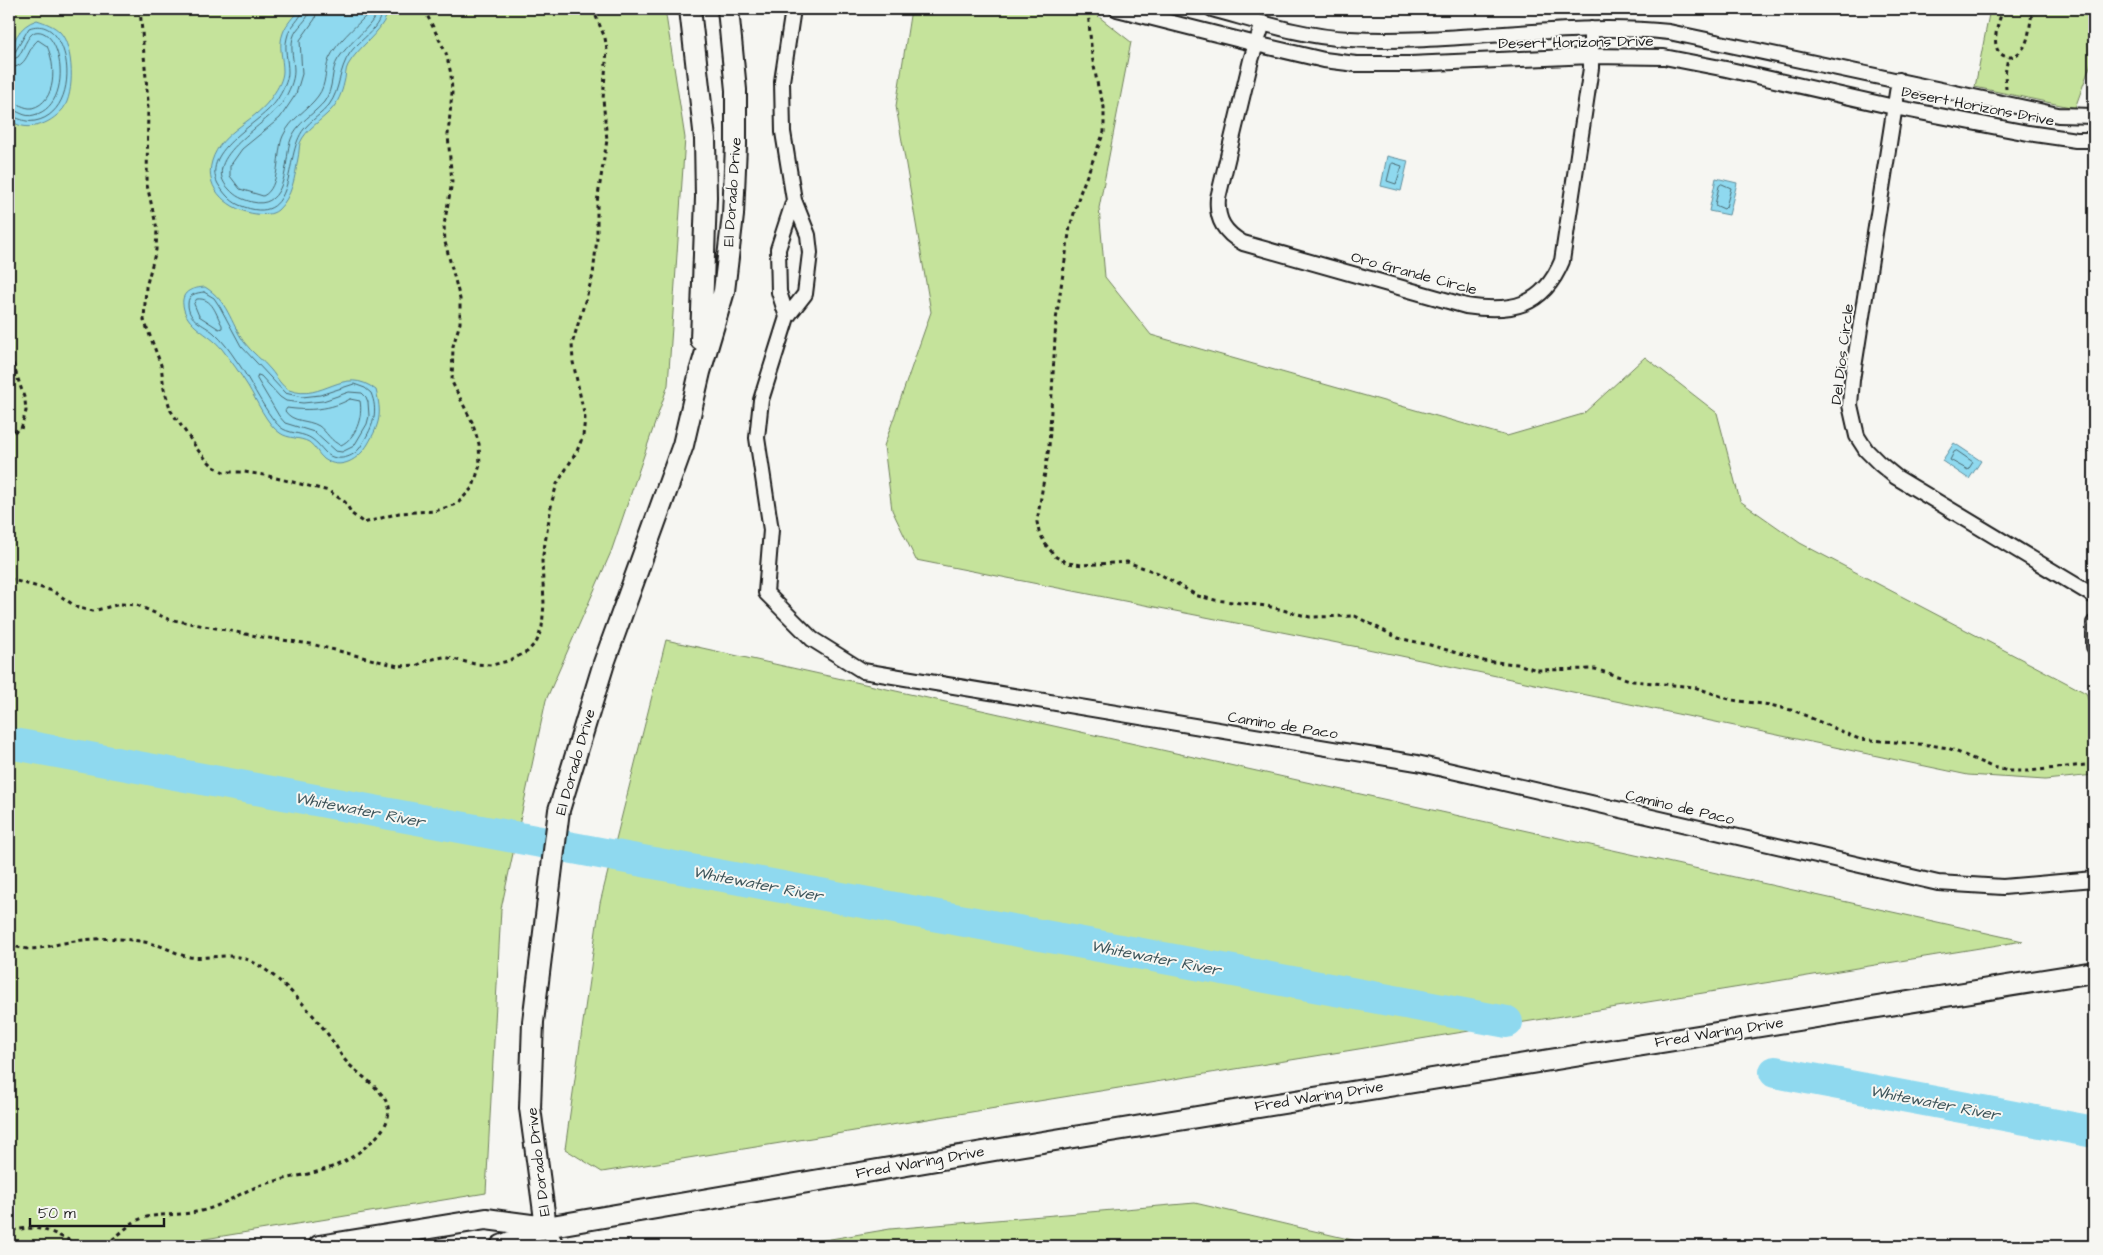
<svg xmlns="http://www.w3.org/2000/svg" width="2103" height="1255" font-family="'Architects Daughter',sans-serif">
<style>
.green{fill:#c5e39b;stroke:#70805c}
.water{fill:#8fd9ef;stroke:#618d9b}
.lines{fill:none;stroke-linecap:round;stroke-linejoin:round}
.shore{stroke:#4a6870;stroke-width:1}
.river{stroke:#8fd9ef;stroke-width:32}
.street-casing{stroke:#1c1c1c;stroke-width:18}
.secondary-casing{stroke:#1c1c1c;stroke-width:24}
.path{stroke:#1c1c1c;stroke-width:3;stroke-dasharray:4 4;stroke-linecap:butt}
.street{stroke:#f6f6f2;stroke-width:14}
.secondary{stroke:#f6f6f2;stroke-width:20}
.labels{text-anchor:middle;stroke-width:4;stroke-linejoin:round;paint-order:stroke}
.street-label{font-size:15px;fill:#1c1c1c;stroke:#f6f6f2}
.water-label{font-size:16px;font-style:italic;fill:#3e555b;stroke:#f6f6f2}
</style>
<rect width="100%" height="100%" fill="#f6f6f2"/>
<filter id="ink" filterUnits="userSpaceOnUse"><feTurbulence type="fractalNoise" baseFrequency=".02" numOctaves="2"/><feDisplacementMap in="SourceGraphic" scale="10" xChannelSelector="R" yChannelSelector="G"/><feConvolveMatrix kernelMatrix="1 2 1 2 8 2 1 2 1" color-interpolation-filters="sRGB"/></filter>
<g filter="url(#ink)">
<path class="green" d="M 9,9 L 665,9 L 685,138 L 668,385 L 611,552 L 546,700 L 501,909 L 486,1193 L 162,1246 L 9,1246 Z
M 911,9 L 1094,9 L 1094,13 L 1131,42 L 1099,208 L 1105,277 L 1151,335 L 1507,436 L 1583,414 L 1645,357 L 1717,413 L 1740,501 L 1800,543 L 2086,693 L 2094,718 L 2094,775 L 2045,780 L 1968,775 L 1363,648 L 916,560 L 892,510 L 884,446 L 931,312 L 896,106 Z
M 1990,9 L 2094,9 L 2094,55 L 2075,108 L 1975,87 Z
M 666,640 L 2023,941 L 602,1172 L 565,1149 L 600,903 Z
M 1195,1203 L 1378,1246 L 789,1246 L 890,1229 Z"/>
<path class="water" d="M 300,9 L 385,9 L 387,15 C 379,35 359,46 348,65 C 345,70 346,77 344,83 C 342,92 338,103 331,110 C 321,121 306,129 300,143 C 299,148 299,154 298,158 C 295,177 292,197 278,210 C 272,215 263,215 256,214 C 231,211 203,190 212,161 C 221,130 258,121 273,95 C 278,88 283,79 283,71 C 283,58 278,46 283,33 C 286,24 294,16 300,9 Z
M 37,20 C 46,23 54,26 60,32 C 74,47 75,94 63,109 C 50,125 25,134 9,119 C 9,88 0,31 37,20 Z
M 1387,156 L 1408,161 L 1401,191 L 1381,186 Z
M 1716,178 L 1737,183 L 1729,215 L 1709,211 Z
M 205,287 C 228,301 230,322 244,342 C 252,353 263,360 271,370 C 276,376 282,387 289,390 C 323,403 343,364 376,390 C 382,414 380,423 368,444 C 359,459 341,471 324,459 C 318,454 315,446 309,442 C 300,437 288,439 280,433 C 267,425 256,399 248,386 C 240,373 231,361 222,349 C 209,333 186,327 183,305 C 181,290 194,288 205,287 Z
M 1954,443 L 1981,461 L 1969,479 L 1942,461 Z"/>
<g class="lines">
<path class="shore" d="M 303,9 C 302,19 289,26 287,38 C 284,49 288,60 288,72 C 288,81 282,92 277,100 C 262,123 200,150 218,184 C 223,192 230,201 239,205 C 300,230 282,156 304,129 C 311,120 322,114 329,105 C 341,89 338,70 350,53 C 360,39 383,27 381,9
M 310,9 C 309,21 296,26 293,38 C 290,49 294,60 294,71 C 294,81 289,91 284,100 C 270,124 198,158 229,189 C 236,197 242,199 252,202 C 282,209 285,175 288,152 C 291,125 308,120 324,102 C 335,87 330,71 338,59 C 348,44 363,34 373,20 C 376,16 375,13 375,9
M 317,9 L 315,19 L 300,40 L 302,74 L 296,94 L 280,118 L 242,149 L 230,166 L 230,176 L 240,189 L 263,196 C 281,188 276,151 283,136 C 291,118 308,110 318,96 C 327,84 324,71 329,59 C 337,42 354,28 367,15 L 367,9
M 9,54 L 15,52 L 29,28 C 71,12 85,112 35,121 C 24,123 18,117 9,116
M 9,61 L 18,57 C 23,51 27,35 35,32 C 62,26 75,105 34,115 C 24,118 18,110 9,109
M 9,68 C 29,67 26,50 38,40 L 47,46 C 56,65 57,102 32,108 C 24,109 17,102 9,102
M 1393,163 L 1402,166 L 1396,184 L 1387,181 L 1391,165 Z
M 1722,184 L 1731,188 L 1726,207 L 1724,209 L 1715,205 L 1719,186 Z
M 204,292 L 214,298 L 220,307 L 241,346 L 285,393 L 302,397 L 320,395 L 354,384 L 365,388 L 371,393 C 378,410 374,424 365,439 C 363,442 361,447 359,449 C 351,459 334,462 325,452 C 321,448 317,442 312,439 C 304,433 292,434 283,429 C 269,421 248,375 236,360 C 230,351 223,341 214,333 C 204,324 188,321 188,304 C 188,294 196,293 204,292 Z
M 197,299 C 213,297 216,315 222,325 L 222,328 L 219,329 L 199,316 L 194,304 Z
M 258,375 L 261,376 L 280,397 L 286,401 L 303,403 L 323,401 L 349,392 L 362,393 L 366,397 L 368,402 L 369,416 L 367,424 L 354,446 L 342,452 L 335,451 L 314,432 L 285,423 L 279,416 L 257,379 Z
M 350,399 L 360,401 C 363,417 356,438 341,445 C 332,443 326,431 319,426 C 307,419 293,423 285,411 L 287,408 C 308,411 331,410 350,399 Z
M 1957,451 L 1973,462 L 1968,470 L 1950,460 L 1954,452 Z"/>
<path class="river" d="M 9,743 L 1507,1022
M 1775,1072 L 2094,1132"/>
<g class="street-casing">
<path id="street" d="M 793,9 L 782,81 L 783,132 L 794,200 L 808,235 L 810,253 L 805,294 L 787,317 L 761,400 L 757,438 L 771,530 L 766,593 L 812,639 L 863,671 L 1417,763 L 1938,883 L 2003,887 L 2094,879
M 1117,9 L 1256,44 L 1324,60 L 1356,64 L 1410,64 L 1591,56 L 1664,57 L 1726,69 L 1894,107 L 2028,133 L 2076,140 L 2094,140
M 1212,9 C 1257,21 1303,37 1349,39 C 1456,45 1562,21 1669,32 L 2058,115 L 2094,116
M 1263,23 L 1251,60 L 1218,198 C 1216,220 1225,233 1243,243 L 1466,306 C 1511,313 1543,307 1562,261 L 1591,68 L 1591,29
M 1899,80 L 1852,380 L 1850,405 L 1857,436 L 1866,450 L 1879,463 L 1896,477 L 2094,596
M 787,317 L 779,292 L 778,249 L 794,200
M 2094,623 L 2094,647
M 546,1227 L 557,1246"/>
</g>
<g class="secondary-casing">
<path id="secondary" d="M 690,9 L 705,139 L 706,197 L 701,340
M 546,1227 L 530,1108 L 533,1022 L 559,810 L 604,663 L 683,445 L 700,372 L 724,291 L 733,215 L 736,145 L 736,90 L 728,9
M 319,1246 L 486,1219 L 546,1227
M 501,1246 L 546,1227 L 598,1218 L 1018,1146 L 2094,972"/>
</g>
<path class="path" d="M 140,9 L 148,101 L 147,185 L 157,229 L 156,250 L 146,287 L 144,320 L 161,365 L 164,389 L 171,411 L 200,453 L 214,467 L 224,472 L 244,472 L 264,475 L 329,491 L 345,502 L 352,514 L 364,523 L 399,513 L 435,511 L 457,504 L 473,487 L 480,465 L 479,444 L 472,422 L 452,382 L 453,346 L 460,323 L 460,299 L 445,242 L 444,225 L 452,182 L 448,135 L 452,93 L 451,74 L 446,53 L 424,9
M 2003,9 C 1999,21 1986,53 2008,57 C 2015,58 2020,52 2024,47 C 2030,37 2030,20 2033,9
M 1088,11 L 1092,56 L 1098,87 L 1104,107 L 1104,132 L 1080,193 L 1070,227 L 1056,320 L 1049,447 L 1037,522 L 1039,532 L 1046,545 L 1056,557 L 1068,563 L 1082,565 L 1127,562 L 1158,573 L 1198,596 L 1215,600 L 1267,606 L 1310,617 L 1355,616 L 1398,638 L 1430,645 L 1484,661 L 1517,664 L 1537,670 L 1595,669 L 1633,681 L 1694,687 L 1732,700 L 1770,705 L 1795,711 L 1859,739 L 1930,745 L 1948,748 L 1992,767 L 2009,771 L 2029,771 L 2094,764
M 2006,89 L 2005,74 L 2008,57
M 9,268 L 11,290 L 9,339 L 12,361 L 25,400 L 26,411 L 21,429 L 9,433
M 9,579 L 53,591 L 78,608 L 93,611 L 120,604 L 137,605 L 168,619 L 262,637 L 311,644 L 398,666 L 418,665 L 428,660 L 444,657 L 475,664 L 492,665 L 508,661 L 527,652 L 537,641 L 542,627 L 544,604 L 542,561 L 552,501 L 557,484 L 577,451 L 583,436 L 585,418 L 573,362 L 572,344 L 593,275 L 597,238 L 597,202 L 607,140 L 603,99 L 607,50 L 605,38 L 593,9
M 9,944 C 31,954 46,946 69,942 C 96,937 130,937 157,945 C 168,948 178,955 190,957 C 206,959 222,954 239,957 C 272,963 324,1024 340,1053 C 351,1074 394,1090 388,1117 C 386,1127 378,1136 371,1142 C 334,1176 309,1171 265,1184 C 241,1191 221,1208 196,1212 C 179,1216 160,1213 143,1218 C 126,1223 116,1243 98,1245 C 74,1248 61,1233 40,1229 C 30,1227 18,1229 9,1231"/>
<use href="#street" class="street"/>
<use href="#secondary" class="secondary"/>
</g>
</g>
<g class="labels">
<g class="street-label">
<text transform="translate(1576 42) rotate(-1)" y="5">Desert Horizons Drive</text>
<text transform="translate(1978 106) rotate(11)" y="5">Desert Horizons Drive</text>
<text transform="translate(732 192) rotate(-86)" y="5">El Dorado Drive</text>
<text transform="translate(1414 273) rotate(15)" y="5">Oro Grande Circle</text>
<text transform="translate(1842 354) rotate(-83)" y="5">Del Dios Circle</text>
<text transform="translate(1283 725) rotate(9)" y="5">Camino de Paco</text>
<text transform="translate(575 762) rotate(-74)" y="5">El Dorado Drive</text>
<text transform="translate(1680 807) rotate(13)" y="5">Camino de Paco</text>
<text transform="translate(1719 1032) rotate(-9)" y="5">Fred Waring Drive</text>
<text transform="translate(1319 1096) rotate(-9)" y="5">Fred Waring Drive</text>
<text transform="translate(538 1162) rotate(-97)" y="5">El Dorado Drive</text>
<text transform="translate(920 1162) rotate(-10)" y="5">Fred Waring Drive</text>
</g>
<g class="water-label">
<text transform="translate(360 809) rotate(11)" y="6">Whitewater River</text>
<text transform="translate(758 883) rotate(11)" y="6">Whitewater River</text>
<text transform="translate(1156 957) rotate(11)" y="6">Whitewater River</text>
<text transform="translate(1935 1102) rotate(11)" y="6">Whitewater River</text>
</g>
</g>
<rect width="2103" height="1255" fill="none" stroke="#f6f6f2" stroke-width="30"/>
<rect x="15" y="15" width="2073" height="1225" fill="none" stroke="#1c1c1c" stroke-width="2" filter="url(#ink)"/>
<path d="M30 1218v8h134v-8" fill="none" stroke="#1c1c1c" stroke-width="2.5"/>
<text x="38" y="1218" font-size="15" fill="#1c1c1c" stroke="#f6f6f2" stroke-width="4" paint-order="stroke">50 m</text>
</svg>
